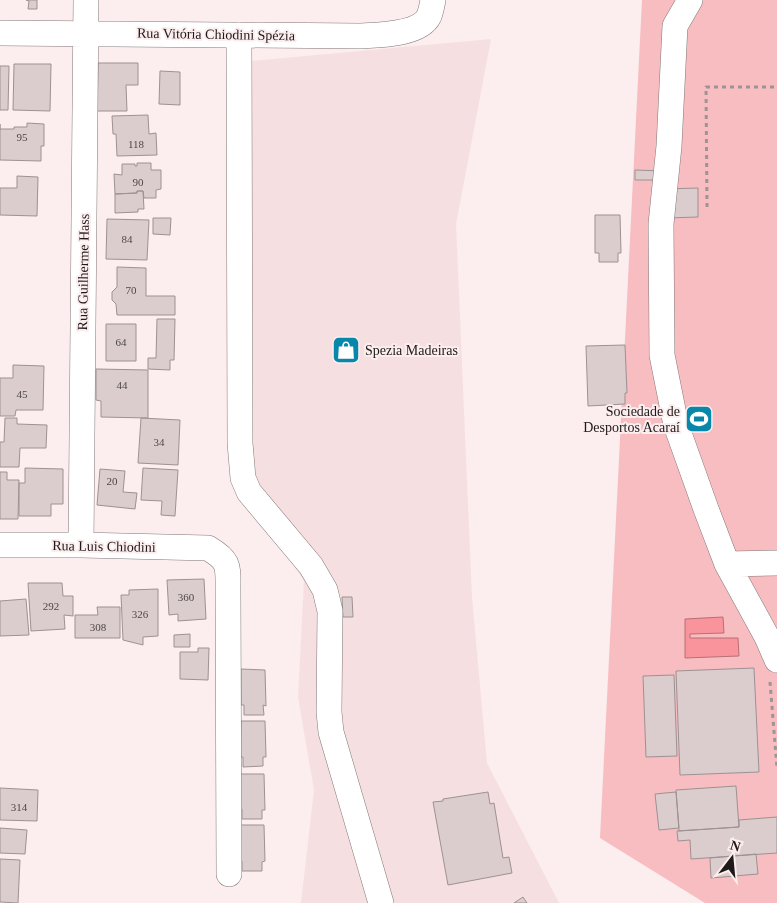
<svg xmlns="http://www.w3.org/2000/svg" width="777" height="903" font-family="'Times New Roman',serif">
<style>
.built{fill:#f6dfe0}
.green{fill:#f7bdc1}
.water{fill:#f9939c;stroke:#b86f75}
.building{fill:#dbcdce;stroke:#9e9192}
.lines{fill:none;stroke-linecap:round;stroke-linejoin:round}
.minor-casing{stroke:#837777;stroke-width:26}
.path{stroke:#9e9494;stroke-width:3;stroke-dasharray:4 4;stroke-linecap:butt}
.minor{stroke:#fff;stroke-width:25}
.labels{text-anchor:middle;stroke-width:4;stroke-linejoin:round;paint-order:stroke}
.number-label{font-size:11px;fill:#4e4747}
.street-label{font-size:14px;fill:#1f1a1a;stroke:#fcedee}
.poi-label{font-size:14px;fill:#1f1a1a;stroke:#fcedee;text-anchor:start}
</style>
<rect width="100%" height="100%" fill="#fcedee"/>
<path class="built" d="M 491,39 L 456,224 L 472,597 L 487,763 L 559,903 L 301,903 L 314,790 L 298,697 L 304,581 L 233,476 L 228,63 Z"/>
<path class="green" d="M 642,0 L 777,0 L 777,903 L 705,903 L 600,838 Z"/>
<path class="water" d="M 723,617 L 724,633 L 690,634 L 690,638 L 738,638 L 739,656 L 685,658 L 685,619 Z"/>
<path class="building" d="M 26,0 L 37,0 L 37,9 L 28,9 L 29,1 Z
M 98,63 L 138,63 L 138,85 L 126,85 L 127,111 L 97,111 Z
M 14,64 L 51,64 L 50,111 L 13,110 Z
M 0,66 L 9,66 L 8,110 L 0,110 Z
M 160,71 L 180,72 L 180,105 L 159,104 Z
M 148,115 L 149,134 L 156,133 L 157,155 L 117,156 L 116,134 L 113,134 L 112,116 Z
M 27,123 L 44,124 L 44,146 L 41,146 L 41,161 L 0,160 L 0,124 L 0,129 L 14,129 L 14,127 L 27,127 Z
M 137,163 L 151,163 L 151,170 L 161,170 L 161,189 L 156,190 L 156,198 L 144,198 L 143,191 L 137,191 L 137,193 L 115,194 L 114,174 L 122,175 L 122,164 L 135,164 L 135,166 L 137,166 Z
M 635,170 L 663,171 L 663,180 L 635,180 Z
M 17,176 L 38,177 L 37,216 L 0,215 L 0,188 L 17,188 Z
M 698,188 L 698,217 L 666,218 L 665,189 Z
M 137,191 L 143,191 L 144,209 L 138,209 L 138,212 L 115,213 L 115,194 L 137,193 Z
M 595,215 L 620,215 L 621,253 L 618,253 L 618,262 L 599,262 L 599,253 L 595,253 Z
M 153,218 L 171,218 L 170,235 L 153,234 Z
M 107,219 L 149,220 L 147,260 L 106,259 Z
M 117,267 L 146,268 L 146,296 L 175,296 L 175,315 L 117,315 L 116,304 L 112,300 L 112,292 L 117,287 Z
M 157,319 L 175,319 L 174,360 L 170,360 L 170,370 L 148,369 L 148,358 L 156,358 Z
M 106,324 L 136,324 L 136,361 L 106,361 Z
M 625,345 L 627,393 L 625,393 L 625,404 L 588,406 L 586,346 Z
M 13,365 L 44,366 L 43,410 L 16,410 L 15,416 L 0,416 L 0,378 L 13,378 Z
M 96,369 L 148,370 L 148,418 L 101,417 L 101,401 L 96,400 Z
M 5,418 L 17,418 L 17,424 L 47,425 L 46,448 L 20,448 L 19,467 L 0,467 L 0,442 L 4,442 Z
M 141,418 L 180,420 L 178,465 L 138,463 Z
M 25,468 L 63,469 L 63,504 L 51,504 L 51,516 L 19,516 L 19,483 L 25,483 Z
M 143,468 L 178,470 L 175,516 L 161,515 L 162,501 L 141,500 Z
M 100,469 L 125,471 L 123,492 L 137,493 L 135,509 L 97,505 Z
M 0,472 L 7,472 L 7,480 L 19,480 L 18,519 L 0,519 Z
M 204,579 L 206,619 L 178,621 L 178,614 L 169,615 L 167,580 Z
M 28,583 L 62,583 L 63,596 L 73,596 L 73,616 L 64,615 L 65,629 L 31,631 Z
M 158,589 L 158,636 L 143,637 L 143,645 L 123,640 L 121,595 L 129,595 L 129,590 Z
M 342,597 L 352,597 L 353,617 L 343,617 Z
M 26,599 L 29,635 L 0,636 L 0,601 Z
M 97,607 L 120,607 L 120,638 L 75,638 L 75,615 L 98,615 Z
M 190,634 L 190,647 L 174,647 L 174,635 Z
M 198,648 L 209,648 L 208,680 L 180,679 L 180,652 L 198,652 Z
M 754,668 L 759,772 L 680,775 L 676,671 Z
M 241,669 L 265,670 L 266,706 L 263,705 L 264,715 L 244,715 L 244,705 L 241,705 Z
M 674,675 L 677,756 L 646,757 L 643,676 Z
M 241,721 L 265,721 L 266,757 L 263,757 L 263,766 L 243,767 L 243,757 L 240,757 Z
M 240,774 L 264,774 L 265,810 L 262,810 L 262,819 L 242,819 L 242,809 L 240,809 Z
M 736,786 L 739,827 L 679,831 L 676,790 Z
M 0,788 L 38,790 L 37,821 L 0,820 Z
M 488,792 L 490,804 L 494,803 L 503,858 L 509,857 L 512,873 L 448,885 L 433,802 L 443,801 L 443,799 Z
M 676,792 L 679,828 L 659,830 L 655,794 Z
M 777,817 L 777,853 L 691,859 L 690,840 L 678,841 L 677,831 L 739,827 L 739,820 Z
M 239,825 L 264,825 L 265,861 L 262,862 L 262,871 L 242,871 L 242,861 L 239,861 Z
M 0,828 L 27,830 L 25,854 L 0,853 Z
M 756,854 L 758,874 L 711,878 L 710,858 Z
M 0,859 L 20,860 L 18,903 L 0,902 Z
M 523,897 L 527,903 L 514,903 Z"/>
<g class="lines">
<g class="minor-casing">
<path id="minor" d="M 690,0 L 675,26 L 669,146 L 661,224 L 662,355 L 676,425 L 706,509 L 727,564 L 767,637 L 777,660
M 0,33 L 359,36 C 377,35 420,35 429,16 C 431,11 432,5 433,0
M 239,35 L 240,443 L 243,478 L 249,492 L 311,566 L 325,590 L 330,611 L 329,712 L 331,732 L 381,903
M 0,545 L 81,545 L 208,548 C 230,561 228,566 228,590 L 229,874
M 81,545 L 86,0
M 727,564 L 777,563"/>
</g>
<path class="path" d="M 707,207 L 706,87 L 777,87
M 770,682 L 777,768"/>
<use href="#minor" class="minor"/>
</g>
<defs>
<g id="shop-square" transform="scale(1.4375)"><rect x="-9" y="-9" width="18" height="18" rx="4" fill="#0787aa" stroke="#fcedee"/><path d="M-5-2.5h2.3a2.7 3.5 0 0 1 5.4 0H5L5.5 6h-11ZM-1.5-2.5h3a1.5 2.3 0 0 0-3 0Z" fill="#fff"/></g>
<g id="stadium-square" transform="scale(1.4375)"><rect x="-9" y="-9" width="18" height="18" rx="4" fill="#0787aa" stroke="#fcedee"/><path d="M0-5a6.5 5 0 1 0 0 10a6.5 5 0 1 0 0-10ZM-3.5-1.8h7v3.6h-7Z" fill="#fff"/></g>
</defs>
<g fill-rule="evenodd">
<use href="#shop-square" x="346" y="350"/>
<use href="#stadium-square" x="699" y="419"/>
</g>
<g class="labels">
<g class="number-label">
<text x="22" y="141">95</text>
<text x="136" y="148">118</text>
<text x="138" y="186">90</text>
<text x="127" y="243">84</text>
<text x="131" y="294">70</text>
<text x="121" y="346">64</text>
<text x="122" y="389">44</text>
<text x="22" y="398">45</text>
<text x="159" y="446">34</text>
<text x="112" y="485">20</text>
<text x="186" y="601">360</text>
<text x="51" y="610">292</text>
<text x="140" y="618">326</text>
<text x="98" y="631">308</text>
<text x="19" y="811">314</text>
</g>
<g class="street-label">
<text transform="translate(216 34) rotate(1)" y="5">Rua Vitória Chiodini Spézia</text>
<text transform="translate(83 272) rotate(-89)" y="5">Rua Guilherme Hass</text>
<text transform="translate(104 546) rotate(1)" y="5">Rua Luis Chiodini</text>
</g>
<g class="poi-label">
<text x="365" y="355">Spezia Madeiras</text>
<text x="680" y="416" text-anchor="end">Sociedade de<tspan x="680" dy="16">Desportos Acaraí</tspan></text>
</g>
</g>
<g transform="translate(732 858) rotate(16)" stroke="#fcedee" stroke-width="4" paint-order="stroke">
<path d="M0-4L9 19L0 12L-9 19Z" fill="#1f1a1a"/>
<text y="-8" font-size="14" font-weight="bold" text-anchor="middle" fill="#1f1a1a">N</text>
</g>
</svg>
